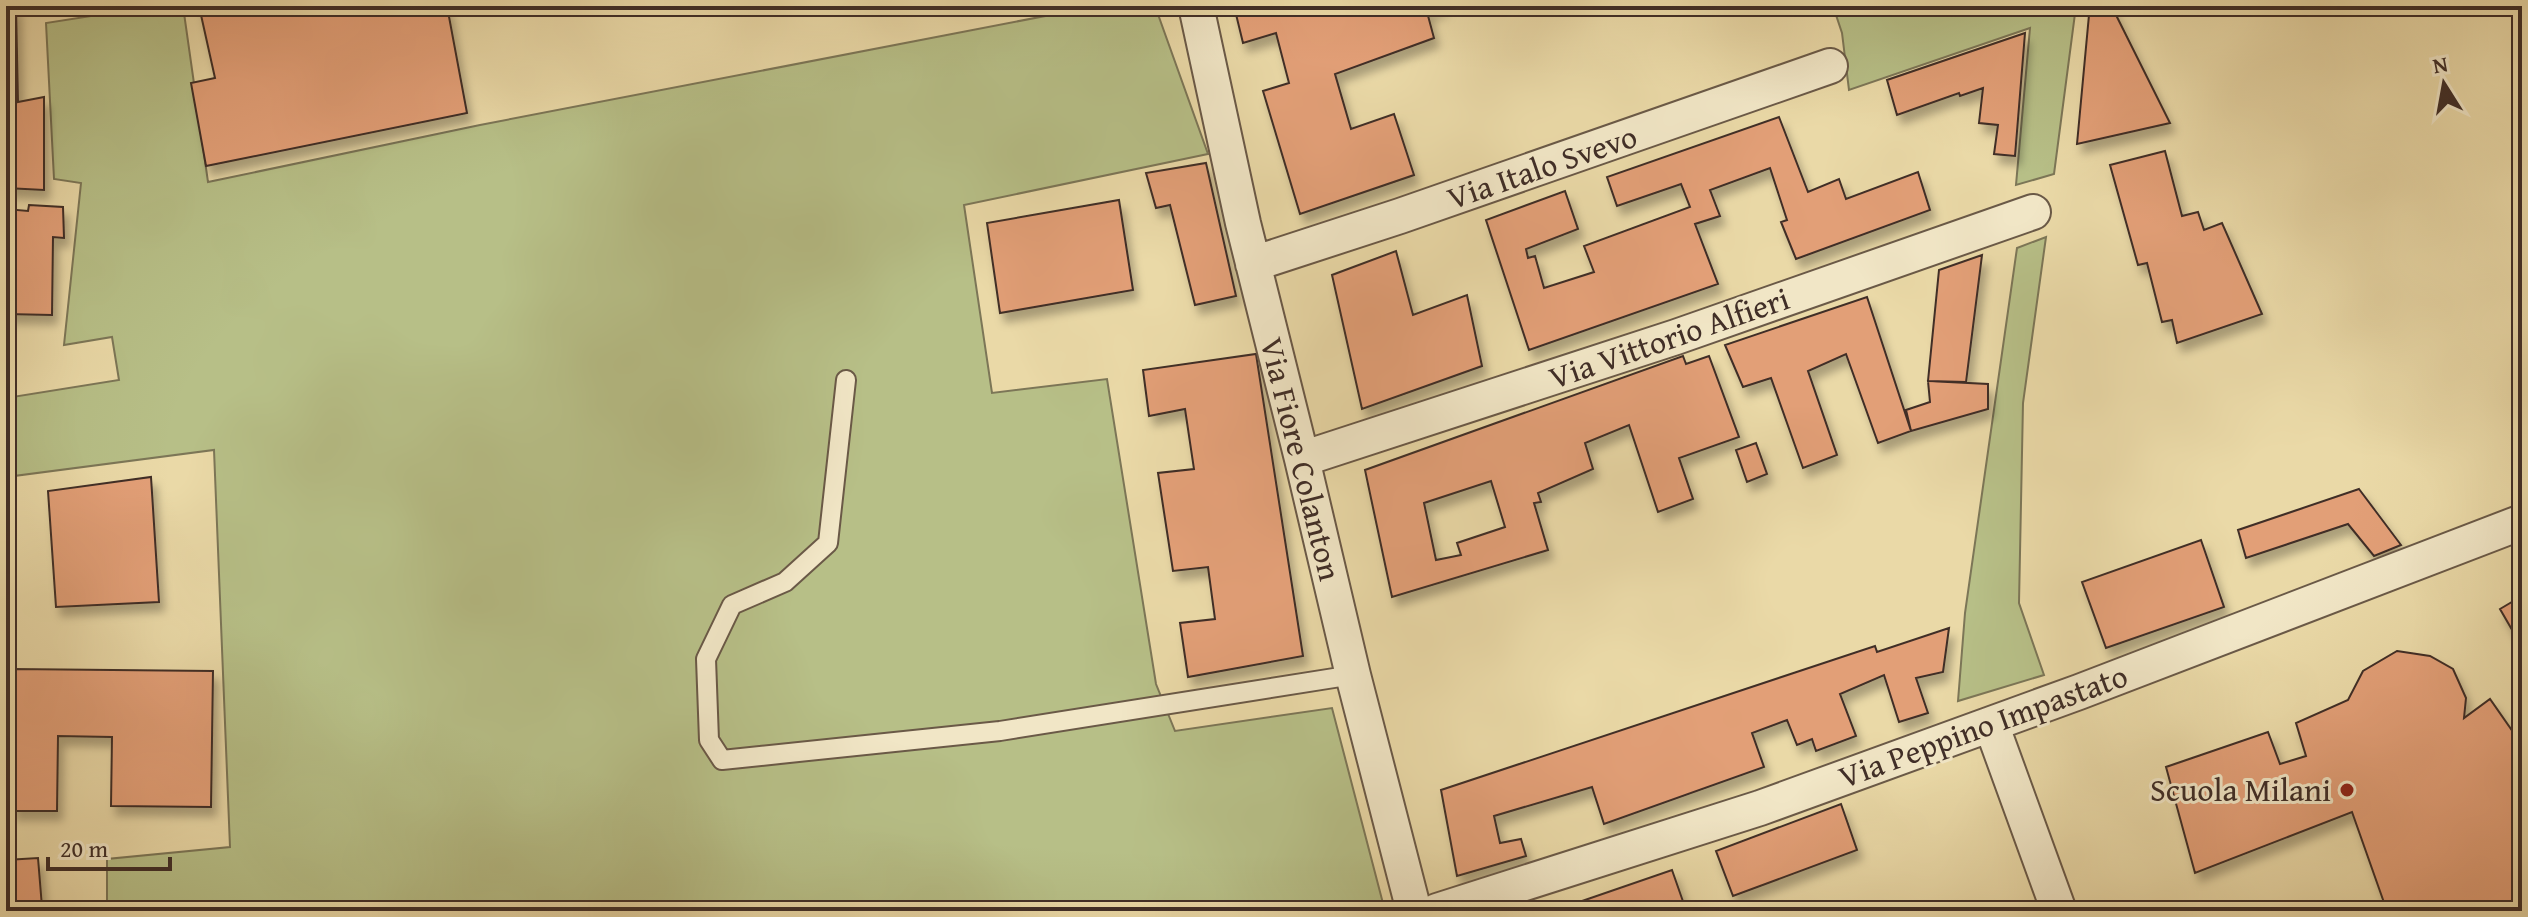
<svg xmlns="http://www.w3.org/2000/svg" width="2528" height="917" font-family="'Gentium Book Plus',serif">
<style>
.green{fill:#b7bf87;stroke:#7c7657;stroke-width:2}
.building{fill:#e29f77;stroke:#402e27;stroke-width:2;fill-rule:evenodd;filter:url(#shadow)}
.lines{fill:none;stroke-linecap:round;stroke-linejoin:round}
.service-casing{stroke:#6a5947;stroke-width:22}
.minor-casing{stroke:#6a5947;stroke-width:38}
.service{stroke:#f1e6c6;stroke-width:18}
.minor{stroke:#f1e6c6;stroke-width:34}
.poi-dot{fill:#8f2418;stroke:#f1e6c6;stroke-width:3}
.labels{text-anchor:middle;stroke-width:6;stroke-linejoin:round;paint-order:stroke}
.street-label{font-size:32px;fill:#402e27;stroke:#f1e6c6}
.poi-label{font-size:32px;fill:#402e27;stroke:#f1e6c6;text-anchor:end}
</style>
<defs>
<filter id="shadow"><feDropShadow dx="5" dy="9" stdDeviation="4" flood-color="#0004"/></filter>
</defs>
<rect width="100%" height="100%" fill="#ead9a7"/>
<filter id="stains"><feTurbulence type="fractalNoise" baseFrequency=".0025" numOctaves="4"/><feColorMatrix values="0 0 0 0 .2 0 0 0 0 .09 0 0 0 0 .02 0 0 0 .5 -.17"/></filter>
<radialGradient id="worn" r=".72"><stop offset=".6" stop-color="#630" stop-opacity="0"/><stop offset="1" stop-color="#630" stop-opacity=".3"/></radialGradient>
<path class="green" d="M 155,6 L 183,6 L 208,182 L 480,125 L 1097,6 L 1155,6 L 1208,154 L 964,205 L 992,393 L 1107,379 L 1156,684 L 1175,731 L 1332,708 L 1385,911 L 93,911 L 107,908 L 107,859 L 230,847 L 214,450 L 6,477 L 6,398 L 119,380 L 112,337 L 64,345 L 81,183 L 54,179 L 46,23 Z
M 1833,6 L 2076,6 L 2054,174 L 2016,185 L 2030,28 L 1849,90 L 1842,33 Z
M 2046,237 L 2023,403 L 2019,603 L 2044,675 L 1958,701 L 1965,613 L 2017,248 Z"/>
<path class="building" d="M 6,6 L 16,6 L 18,102 L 44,97 L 44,190 L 6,188 Z
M 199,6 L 447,6 L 467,113 L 206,166 L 191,83 L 215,78 Z
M 1234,6 L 1444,6 L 1427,12 L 1434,38 L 1335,74 L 1351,129 L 1394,114 L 1414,175 L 1300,214 L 1263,91 L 1289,83 L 1276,33 L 1243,43 Z
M 2112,7 L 2170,123 L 2077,144 L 2089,15 Z
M 2025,33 L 2015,156 L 1994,154 L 1998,125 L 1979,123 L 1983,88 L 1960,96 L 1959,93 L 1897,115 L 1887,80 Z
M 1779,117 L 1808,192 L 1839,179 L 1846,199 L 1918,172 L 1930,210 L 1796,259 L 1781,222 L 1787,220 L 1770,168 L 1710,190 L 1720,216 L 1695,224 L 1718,284 L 1529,350 L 1486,220 L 1565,191 L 1578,229 L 1526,249 L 1528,258 L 1535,256 L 1544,288 L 1594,272 L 1584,246 L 1690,207 L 1681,184 L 1617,206 L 1607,177 Z
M 2165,151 L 2182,216 L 2198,212 L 2204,230 L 2222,223 L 2262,314 L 2177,343 L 2172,320 L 2162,322 L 2147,263 L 2138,265 L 2110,165 Z
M 1206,163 L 1236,296 L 1195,305 L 1170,205 L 1156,208 L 1146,173 Z
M 1119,200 L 1133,290 L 1000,313 L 987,223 Z
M 29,205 L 63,207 L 64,238 L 53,237 L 52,315 L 6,314 L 6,209 L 28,211 Z
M 1396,251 L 1413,315 L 1467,295 L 1482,366 L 1362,409 L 1332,275 Z
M 1982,255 L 1966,382 L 1928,381 L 1939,270 Z
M 1867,297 L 1911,431 L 1878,443 L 1846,354 L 1808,371 L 1837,455 L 1803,468 L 1771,378 L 1743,387 L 1725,345 Z
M 1256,354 L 1303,656 L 1188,677 L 1180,623 L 1215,619 L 1208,567 L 1173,571 L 1158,473 L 1194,469 L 1185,409 L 1149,416 L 1143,370 Z
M 1683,356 L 1686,364 L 1709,356 L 1739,437 L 1679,458 L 1693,499 L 1658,512 L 1629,425 L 1585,443 L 1593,469 L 1538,493 L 1541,502 L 1534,503 L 1548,550 L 1392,597 L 1365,470 ZM 1491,481 L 1505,527 L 1457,543 L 1461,555 L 1436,560 L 1424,503 Z
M 1928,381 L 1988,384 L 1988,409 L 1911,431 L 1906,410 L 1930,402 Z
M 1756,443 L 1767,474 L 1747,482 L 1736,450 Z
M 151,477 L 159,602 L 56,607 L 48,491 Z
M 2359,489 L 2401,545 L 2374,556 L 2348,524 L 2246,558 L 2238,530 Z
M 2201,540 L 2224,607 L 2106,648 L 2082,582 Z
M 2522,596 L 2522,647 L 2500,609 Z
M 1949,628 L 1943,672 L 1916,678 L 1928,713 L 1899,722 L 1884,675 L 1840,694 L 1856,736 L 1816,751 L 1812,739 L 1797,745 L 1787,720 L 1752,733 L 1764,767 L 1604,824 L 1592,787 L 1494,816 L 1500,843 L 1521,839 L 1526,856 L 1457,876 L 1441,790 L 1875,646 L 1877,652 Z
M 2397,651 L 2430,656 L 2453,669 L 2466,698 L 2464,718 L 2490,699 L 2513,732 L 2522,764 L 2522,911 L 2514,911 L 2511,905 L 2496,911 L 2387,911 L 2352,812 L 2195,873 L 2166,767 L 2268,732 L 2280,764 L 2306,756 L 2296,723 L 2348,700 L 2363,671 Z
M 12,669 L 213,671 L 211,807 L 111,806 L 112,737 L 58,736 L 57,811 L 11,811 Z
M 1841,804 L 1857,850 L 1733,896 L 1716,851 Z
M 38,858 L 42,907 L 6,911 L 6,860 Z
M 1672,870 L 1686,910 L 1683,911 L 1553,911 Z"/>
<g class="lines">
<g class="service-casing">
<path id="service" d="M 846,380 L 828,543 L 785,582 L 732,605 L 706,659 L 709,740 L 722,760 L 1000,731 L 1353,675"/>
</g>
<g class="minor-casing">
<path id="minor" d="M 1196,6 L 1243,223 L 1302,459 L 1353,675 L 1414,911
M 1253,264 L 1400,216 L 1830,66
M 1302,459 L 1676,337 L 2033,212
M 1991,724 L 2059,911
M 1437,911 L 1760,808 L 2079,692 L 2522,522"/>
</g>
<use href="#service" class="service"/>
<use href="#minor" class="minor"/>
</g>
<circle class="poi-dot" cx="2347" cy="790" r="8"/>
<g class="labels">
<g class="street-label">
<text transform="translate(1542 167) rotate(-19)" y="11">Via Italo Svevo</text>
<text transform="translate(1669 338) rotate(-19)" y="11">Via Vittorio Alfieri</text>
<text transform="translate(1301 459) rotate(76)" y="11">Via Fiore Colanton</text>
<text transform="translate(1983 726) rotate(-20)" y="11">Via Peppino Impastato</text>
</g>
<g class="poi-label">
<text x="2331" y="801">Scuola Milani</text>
</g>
</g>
<rect width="2528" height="917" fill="none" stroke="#ead9a7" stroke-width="32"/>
<rect x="8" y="8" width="2512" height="901" fill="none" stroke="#402e27" stroke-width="4"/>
<rect x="16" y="16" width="2496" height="885" fill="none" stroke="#402e27" stroke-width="2"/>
<g transform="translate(2444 84) rotate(349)" stroke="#f1e6c6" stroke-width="6" paint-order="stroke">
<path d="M0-6L14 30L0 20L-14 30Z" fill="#402e27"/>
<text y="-12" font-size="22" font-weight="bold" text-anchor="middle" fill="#402e27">N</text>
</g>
<path d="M48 857v12h122v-12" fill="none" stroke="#402e27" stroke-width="4"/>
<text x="60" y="857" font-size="24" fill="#402e27" stroke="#f1e6c6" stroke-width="6" paint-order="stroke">20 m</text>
<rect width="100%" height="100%" filter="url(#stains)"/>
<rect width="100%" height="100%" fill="url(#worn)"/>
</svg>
